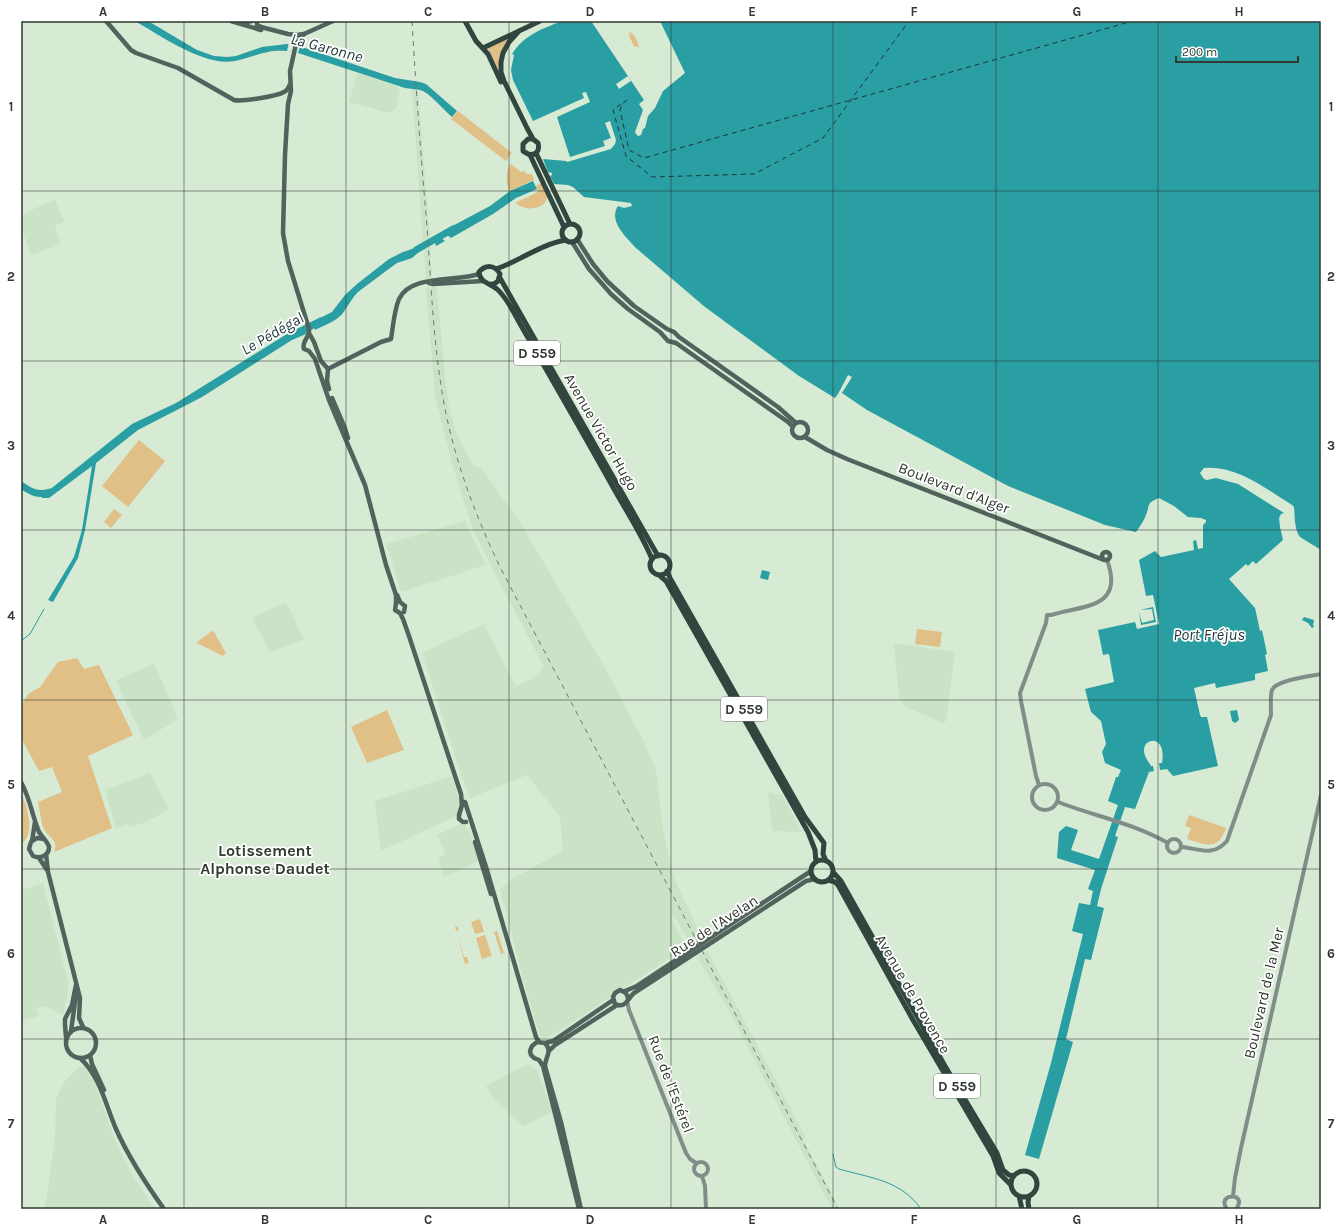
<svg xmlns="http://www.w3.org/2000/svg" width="1342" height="1230" font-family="Karla,sans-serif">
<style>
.built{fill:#cae3c6}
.green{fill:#e0c086}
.water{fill:#299ea3}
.pier{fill:#d7ead4}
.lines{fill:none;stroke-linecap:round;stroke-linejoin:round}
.stream{stroke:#299ea3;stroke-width:1}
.river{stroke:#299ea3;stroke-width:7}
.ferry{stroke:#1d3637;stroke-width:1;stroke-dasharray:5 4;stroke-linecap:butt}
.tertiary{stroke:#808d88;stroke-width:4}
.secondary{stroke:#51635c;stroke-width:4.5}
.primary{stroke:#30463e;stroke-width:5}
.rail{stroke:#6d796b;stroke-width:1;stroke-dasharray:5 5;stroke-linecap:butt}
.grid{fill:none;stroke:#313930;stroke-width:1;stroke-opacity:0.55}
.labels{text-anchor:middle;stroke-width:3.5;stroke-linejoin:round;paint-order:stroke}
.shield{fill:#fff;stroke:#6f746e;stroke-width:1}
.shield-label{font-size:14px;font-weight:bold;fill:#313930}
.street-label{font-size:15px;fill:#313930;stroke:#fff}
.water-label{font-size:16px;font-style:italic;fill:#1d3637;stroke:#fff}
.neighbourhood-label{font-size:16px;font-weight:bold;fill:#313930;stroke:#fff}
.neatline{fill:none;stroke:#313930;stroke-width:1.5}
.grid-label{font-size:13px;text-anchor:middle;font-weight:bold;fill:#313930}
</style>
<rect width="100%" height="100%" fill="#d7ead4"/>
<path class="built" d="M 357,73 L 397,86 L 400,91 L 396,109 L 389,113 L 349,102 Z
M 412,90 L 418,90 L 430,240 L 423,243 Z
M 55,199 L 64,222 L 55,225 L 60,242 L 59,245 L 31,255 L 21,227 L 21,215 Z
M 430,245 L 432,278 L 426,279 L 424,248 Z
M 437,287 L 445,378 L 449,406 L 456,433 L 470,460 L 476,467 L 481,468 L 520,522 L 604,666 L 643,740 L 655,767 L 658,783 L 662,823 L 669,858 L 674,878 L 702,938 L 691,946 L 674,915 L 672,919 L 686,947 L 559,1031 L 545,1038 L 540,1036 L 527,994 L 500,889 L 512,879 L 563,851 L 560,817 L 527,775 L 470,798 L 459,768 L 422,653 L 484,624 L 516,686 L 532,679 L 544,667 L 490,564 L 472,527 L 452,464 L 435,396 L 426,288 Z
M 465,521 L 486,565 L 401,592 L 386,544 Z
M 286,602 L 304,639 L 272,652 L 269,650 L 252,618 Z
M 894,643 L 955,652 L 946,721 L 943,723 L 906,707 L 902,703 L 899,697 Z
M 154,663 L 178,719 L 144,740 L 116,681 Z
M 150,773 L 168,807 L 167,810 L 150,820 L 130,828 L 127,824 L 116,829 L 105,790 Z
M 452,776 L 461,806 L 456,816 L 381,851 L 375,801 Z
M 768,792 L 782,795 L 802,832 L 772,831 Z
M 460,824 L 465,826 L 470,832 L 478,861 L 444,877 L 438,858 L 446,854 L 437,835 Z
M 43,883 L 69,985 L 63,1015 L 45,1006 L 36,1008 L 39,1016 L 21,1021 L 21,890 Z
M 707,950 L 806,1138 L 803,1139 L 840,1209 L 832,1209 L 728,1009 L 697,957 Z
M 528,1064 L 538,1071 L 552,1112 L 523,1126 L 493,1098 L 486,1086 Z
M 84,1066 L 95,1083 L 114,1137 L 130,1171 L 155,1209 L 43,1209 L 47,1196 L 55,1137 L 56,1099 L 64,1082 L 79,1067 Z"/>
<path class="green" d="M 630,32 C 635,35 638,41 639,47 L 638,47 L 634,46 L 629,36 Z
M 509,37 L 510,39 L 499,67 L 497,68 L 488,48 Z
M 458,111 L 512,153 L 506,161 L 451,119 Z
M 511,164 L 521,172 L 524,171 L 527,174 L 532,174 L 534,179 L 534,180 L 509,191 C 506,181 505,173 511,164 Z
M 541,183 C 543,187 548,194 547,198 C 546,206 533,210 526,208 C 522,207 518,205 515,203 L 538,192 L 536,186 Z
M 139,440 L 165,461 L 128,507 L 102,486 Z
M 114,509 L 122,515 L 111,528 L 104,522 Z
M 917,629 L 942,632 L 940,647 L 915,644 Z
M 212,631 L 214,632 L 226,653 L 223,656 L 197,643 L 197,642 Z
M 77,658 L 84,669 L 99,665 L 133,735 L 88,756 L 112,828 L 54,852 C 59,841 50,838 45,831 C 41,824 40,810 38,802 L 62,792 L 52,767 L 39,771 L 21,738 L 21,706 L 28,694 L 40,687 L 58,662 Z
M 387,710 L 404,750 L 367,763 L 351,727 Z
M 21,793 C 27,805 36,835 21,844 Z
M 1189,815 L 1226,828 C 1218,851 1207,845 1187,839 L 1191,828 L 1185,826 Z
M 480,919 L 484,932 L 475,934 L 471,922 Z
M 457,926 L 459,930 L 456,931 L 464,957 L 467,957 L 469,963 L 465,964 L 455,927 Z
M 497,931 L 504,953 L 501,954 L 494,932 Z
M 485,935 L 492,956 L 482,959 L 476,938 Z"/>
<path class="water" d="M 135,21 L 148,21 L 197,50 L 214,56 L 227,57 L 236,56 L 262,47 L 287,44 L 296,45 L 395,78 L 420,82 L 426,84 L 457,111 L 452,117 C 445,111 431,95 423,91 C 418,89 411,89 405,88 L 295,52 C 286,51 276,50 268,52 C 257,54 246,59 235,61 C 205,67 161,36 135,21 Z
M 561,21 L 591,21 L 644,100 L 639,104 L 643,110 L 635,132 L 636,134 L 638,136 L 641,135 L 643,129 L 645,128 L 648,116 L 655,108 L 663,91 L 685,73 L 660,21 L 1321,21 L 1321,550 L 1300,537 C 1294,529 1295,516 1294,507 L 1292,505 C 1266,489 1237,465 1204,468 L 1200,473 L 1204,479 L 1207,480 L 1216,478 L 1238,484 L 1284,513 L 1281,514 L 1279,518 L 1280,527 L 1283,540 L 1256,564 L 1253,561 L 1248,566 L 1246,564 L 1229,579 L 1255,608 L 1260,631 L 1262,630 L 1267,654 L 1265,655 L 1268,671 L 1255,674 L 1255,680 L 1216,688 L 1215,683 L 1194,688 L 1200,715 L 1201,717 L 1207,717 L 1218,766 L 1173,776 L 1167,769 L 1160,770 L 1159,763 L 1162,763 C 1167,734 1143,737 1144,751 C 1144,756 1148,761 1151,766 L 1153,766 L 1154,771 L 1149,772 L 1135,809 L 1125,807 L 1115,836 L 1118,837 L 1101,889 L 1097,906 L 1104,908 L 1091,960 L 1085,959 L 1066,1039 L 1073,1042 L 1039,1159 L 1025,1155 L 1051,1063 L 1083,934 L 1072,931 L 1079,903 L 1090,905 L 1093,891 L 1088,889 L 1095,870 L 1057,858 L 1059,832 L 1066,826 L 1078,830 L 1071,850 L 1099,859 L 1118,805 L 1108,801 L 1116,777 L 1118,777 L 1121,770 L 1105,763 L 1102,752 L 1106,744 L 1101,721 L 1091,712 L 1085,689 L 1114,682 L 1109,654 L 1108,654 L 1103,655 L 1098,630 L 1135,622 L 1137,629 L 1159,624 L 1153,595 L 1146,596 L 1139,560 L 1155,551 L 1161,557 L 1194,550 L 1193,541 L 1196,540 L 1198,549 L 1203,548 L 1203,525 L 1206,522 L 1206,520 L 1201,518 L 1188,517 L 1174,506 L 1159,498 C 1146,503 1150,505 1146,515 C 1144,521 1140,526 1136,532 L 1105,525 L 1008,486 L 867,410 L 842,393 L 838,394 L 835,398 L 799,376 L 705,307 L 636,248 C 626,237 608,221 618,206 L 624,208 L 632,206 L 631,203 L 584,197 L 573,187 L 568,185 L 554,184 L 550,176 L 552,175 L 552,173 L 548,172 L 543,159 L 566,161 L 567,162 L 611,149 L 615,144 L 616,140 L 610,121 L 605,123 L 611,138 L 603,141 L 605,146 L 570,157 L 557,117 L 590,102 L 586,92 L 582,93 L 584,98 L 533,121 L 513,80 L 511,70 L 514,55 L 512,54 C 525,34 541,30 561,21 Z
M 533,181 L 537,189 L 516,198 L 493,214 L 451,238 L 443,231 L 490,206 L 510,191 Z
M 437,235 L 445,241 L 436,246 L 435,242 L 430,245 L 430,240 Z
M 423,243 L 424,248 L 420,251 L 412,258 L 397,263 L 390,268 L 358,292 C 352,298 348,306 343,313 C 336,322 324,325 315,330 L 312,322 L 332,312 L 345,295 L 357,284 L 389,259 L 403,252 L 415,248 Z
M 304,326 L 306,334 L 292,340 L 202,397 L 138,430 L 96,463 L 85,530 L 78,558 L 53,602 L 48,600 L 74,557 L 82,530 L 92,466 L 49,498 L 42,498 L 42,492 L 48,491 L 132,424 L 176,403 L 290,332 Z
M 762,570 L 770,572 L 768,580 L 760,578 Z
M 1153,607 L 1156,622 L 1141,625 L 1139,612 L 1142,623 L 1154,620 L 1152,609 L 1140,610 Z
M 1304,617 L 1314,620 L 1313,625 L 1314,627 L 1312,628 L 1308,623 L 1302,620 Z
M 1237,710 L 1239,720 L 1235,723 L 1232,721 L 1230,711 Z"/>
<path class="pier" d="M 289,42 L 294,43 L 300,46 L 298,53 L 287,51 Z
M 628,76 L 631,81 L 619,89 L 616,84 Z
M 848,375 L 852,377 L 840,396 L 838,394 Z"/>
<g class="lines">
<path class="stream" d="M 21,641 L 30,634 L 44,609
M 833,1154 L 836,1167 L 839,1169 C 870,1178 901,1180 921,1209"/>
<path class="river" d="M 416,250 L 453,229
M 297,333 L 321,321
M 21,485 C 31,492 38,496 50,492"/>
<path class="ferry" d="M 627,100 L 622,104 L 620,110 L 629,150 L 644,158 L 1133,21
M 621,104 L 613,110 L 626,156 L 652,177 L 754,174 L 823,138 L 909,21"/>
<path class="tertiary" d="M1032 797a13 13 0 1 1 26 0a13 13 0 1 1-26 0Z
M 1039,785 L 1036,776 L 1021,701 L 1020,693 L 1046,623 L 1047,615 L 1051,615 C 1083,605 1125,609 1107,560
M 1058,802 C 1094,816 1133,823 1168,843
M1167 846a7 7 0 1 1 14 0a7 7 0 1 1-14 0Z
M 1182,847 C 1200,849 1213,857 1227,841 L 1271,715 C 1271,709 1270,695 1272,690 C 1275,680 1311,676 1321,674
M 627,1001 L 629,1010 L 686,1153 L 690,1159 L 696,1163
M694 1169a7 7 0 1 1 14 0a7 7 0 1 1-14 0Z
M 702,1176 L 705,1186 L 706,1209
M 1233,1196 L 1235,1178 L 1241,1148 L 1321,795
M 1227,1209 C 1215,1193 1249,1192 1236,1209"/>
<path class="secondary" d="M 106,21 L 131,50 L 136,53 L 178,68 L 234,100 C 242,102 277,96 284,92 C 288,90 289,87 290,84
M 231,21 L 261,30
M 257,21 L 257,25 L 261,27 L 288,34 L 297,35 L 304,34 L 333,21
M 241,23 L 252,21
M 304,34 L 296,44 L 290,71 L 291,91 L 288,104 L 285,155 L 283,233 L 288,261 L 309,329 C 310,338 301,341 304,349 L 309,351 L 315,359 L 329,400 L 365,485 L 386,565 L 396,595 L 396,603 L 395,610 L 400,613 L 403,619 L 409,636 L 461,794 L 462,805 L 459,815 L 459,819 L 463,822 L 466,822
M 577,239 L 593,264 L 607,281 L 634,306 L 667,329 L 674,332 L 679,337 L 778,407 L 796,423
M 572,242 L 589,269 L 611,294 L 628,309 L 660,332 L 668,341 L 676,343 L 788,422 L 793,427
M 429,283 L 433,284 L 483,281
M 309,333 L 314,342 L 321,361 L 328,369 L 327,381 L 329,389
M 328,369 L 381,342 L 391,339 C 393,327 394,311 399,299 C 411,274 456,282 479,274
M 332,398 L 344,426 L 348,438
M792 430a8 8 0 1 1 16 0a8 8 0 1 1-16 0Z
M 805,437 L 827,450 L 847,459 L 1104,560
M1102 556a4 4 0 1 1 8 0a4 4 0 1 1-8 0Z
M 397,595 L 400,602 L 405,606 L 404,612
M 21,782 C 30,798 32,815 39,832 C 42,837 48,842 49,847 C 49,856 40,859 33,856 L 29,849 L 31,842 L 37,838 L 44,839
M 465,802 L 486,867 L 536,1037 L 539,1042
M 32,841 L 35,822
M 475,842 L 491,894
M 46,854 L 48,872 L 80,998 L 79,1018 L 83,1027
M 39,858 L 47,870
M 625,991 L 637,986 L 811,871
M 628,998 L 626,993 L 620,990 L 615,993 L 613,997 L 615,1004 C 626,1009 627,999 634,993 L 806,881 L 815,879
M66 1043a15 15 0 1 1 30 0a15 15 0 1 1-30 0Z
M 71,1031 L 76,995
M 66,1037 L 65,1025 L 65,1019 L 72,1005 L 76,985
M 545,1043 L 553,1041 L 613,1000
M 549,1051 L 555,1045 L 617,1005
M 90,1055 L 92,1064 L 104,1090
M 80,1058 C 100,1076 106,1106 116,1129 C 129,1158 146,1184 164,1209
M 579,1209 L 543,1066 L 539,1060 L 534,1058 L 531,1055 L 530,1051 L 532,1046 L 537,1042 L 545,1043 C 553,1052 545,1057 545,1066 L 561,1122 L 581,1209"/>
<path class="primary" d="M 465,21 L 476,41 L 488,54 L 501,82
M 519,31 L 509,42 L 503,53 L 501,62 L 501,72 L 504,81 L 527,128 L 533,139 L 538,143 C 540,151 536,156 528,154 L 523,151 L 523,144 L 528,139 L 533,139
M 483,48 L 540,21
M 536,153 L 570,224
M 530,155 L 564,227
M562 233a9 9 0 1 1 18 0a9 9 0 1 1-18 0Z
M 496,269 C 520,261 541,244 566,240
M 500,278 L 658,556
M 491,284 L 494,284 L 498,281 L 500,274 C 495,265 486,264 479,272 C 479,282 491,284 497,289 C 507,298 513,311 519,322 C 551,378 583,433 614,489 C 627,512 642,535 652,559
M650 565a10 10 0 1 1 20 0a10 10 0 1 1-20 0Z
M 667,571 L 670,578 L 805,817 L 824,843 L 823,854 L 826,861
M 659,575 L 666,581 L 808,832 L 815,850 L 816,862
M811 871a11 11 0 1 1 22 0a11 11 0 1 1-22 0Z
M 833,872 L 841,881 L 945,1066 L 997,1153 L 1003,1170 L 1009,1175 L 1014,1176
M 828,880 L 835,882 L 838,885 L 913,1020 L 993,1156 L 999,1173 L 1011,1185
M1011 1184a13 13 0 1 1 26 0a13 13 0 1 1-26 0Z
M 1019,1196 L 1022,1209
M 1029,1209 L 1028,1202 L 1029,1196"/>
<path class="rail" d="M 412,21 C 416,90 421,158 427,226 C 431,282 433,337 442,392 C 452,454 474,513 501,569 L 838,1209"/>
</g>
<path class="grid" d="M 184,21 L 184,1209M 346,21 L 346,1209M 509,21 L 509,1209M 671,21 L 671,1209M 833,21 L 833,1209M 996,21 L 996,1209M 1158,21 L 1158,1209M 21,191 L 1321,191M 21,361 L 1321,361M 21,530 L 1321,530M 21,700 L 1321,700M 21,869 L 1321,869M 21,1039 L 1321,1039"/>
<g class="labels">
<g class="shield">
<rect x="514" y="341" width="46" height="24" rx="3"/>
<rect x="721" y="697" width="46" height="24" rx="3"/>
<rect x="934" y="1074" width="46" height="24" rx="3"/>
</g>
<g class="shield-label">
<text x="537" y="358">D 559</text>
<text x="744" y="714">D 559</text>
<text x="957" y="1091">D 559</text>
</g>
<g class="street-label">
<text transform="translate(601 432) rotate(60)" y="5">Avenue Victor Hugo</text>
<text transform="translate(954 488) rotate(21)" y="5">Boulevard d'Alger</text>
<text transform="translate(714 926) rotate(-33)" y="5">Rue de l'Avelan</text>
<text transform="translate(1264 993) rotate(-77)" y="5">Boulevard de la Mer</text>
<text transform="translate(913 994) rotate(60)" y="5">Avenue de Provence</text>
<text transform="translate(671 1084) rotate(69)" y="5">Rue de l'Estérel</text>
</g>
<g class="water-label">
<text transform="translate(327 47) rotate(15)" y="6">La Garonne</text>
<text transform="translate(272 333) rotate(-30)" y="6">Le Pédégal</text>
<text x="1209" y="640">Port Fréjus</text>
</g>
<g class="neighbourhood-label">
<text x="265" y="856">Lotissement<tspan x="265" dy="18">Alphonse Daudet</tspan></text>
</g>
</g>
<rect width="1342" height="1230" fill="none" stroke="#ffffff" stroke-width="44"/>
<path d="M1176 56v6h122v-6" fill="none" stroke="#313930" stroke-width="2"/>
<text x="1182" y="56" font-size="12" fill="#313930" stroke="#ffffff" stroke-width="3" paint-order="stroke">200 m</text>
<rect x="22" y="22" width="1298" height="1186" class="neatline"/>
<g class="grid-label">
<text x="103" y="16">A</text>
<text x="265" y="16">B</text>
<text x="428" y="16">C</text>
<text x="590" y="16">D</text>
<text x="752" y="16">E</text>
<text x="914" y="16">F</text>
<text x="1077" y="16">G</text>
<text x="1239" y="16">H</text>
<text x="11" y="111">1</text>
<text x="1331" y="111">1</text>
<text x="11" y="281">2</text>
<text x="1331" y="281">2</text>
<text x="11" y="450">3</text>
<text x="1331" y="450">3</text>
<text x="11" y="620">4</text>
<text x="1331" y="620">4</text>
<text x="11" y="789">5</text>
<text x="1331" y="789">5</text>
<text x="11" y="958">6</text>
<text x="1331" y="958">6</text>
<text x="11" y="1128">7</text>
<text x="1331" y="1128">7</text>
<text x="103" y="1224">A</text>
<text x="265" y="1224">B</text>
<text x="428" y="1224">C</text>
<text x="590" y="1224">D</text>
<text x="752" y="1224">E</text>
<text x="914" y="1224">F</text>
<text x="1077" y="1224">G</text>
<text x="1239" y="1224">H</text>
</g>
</svg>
